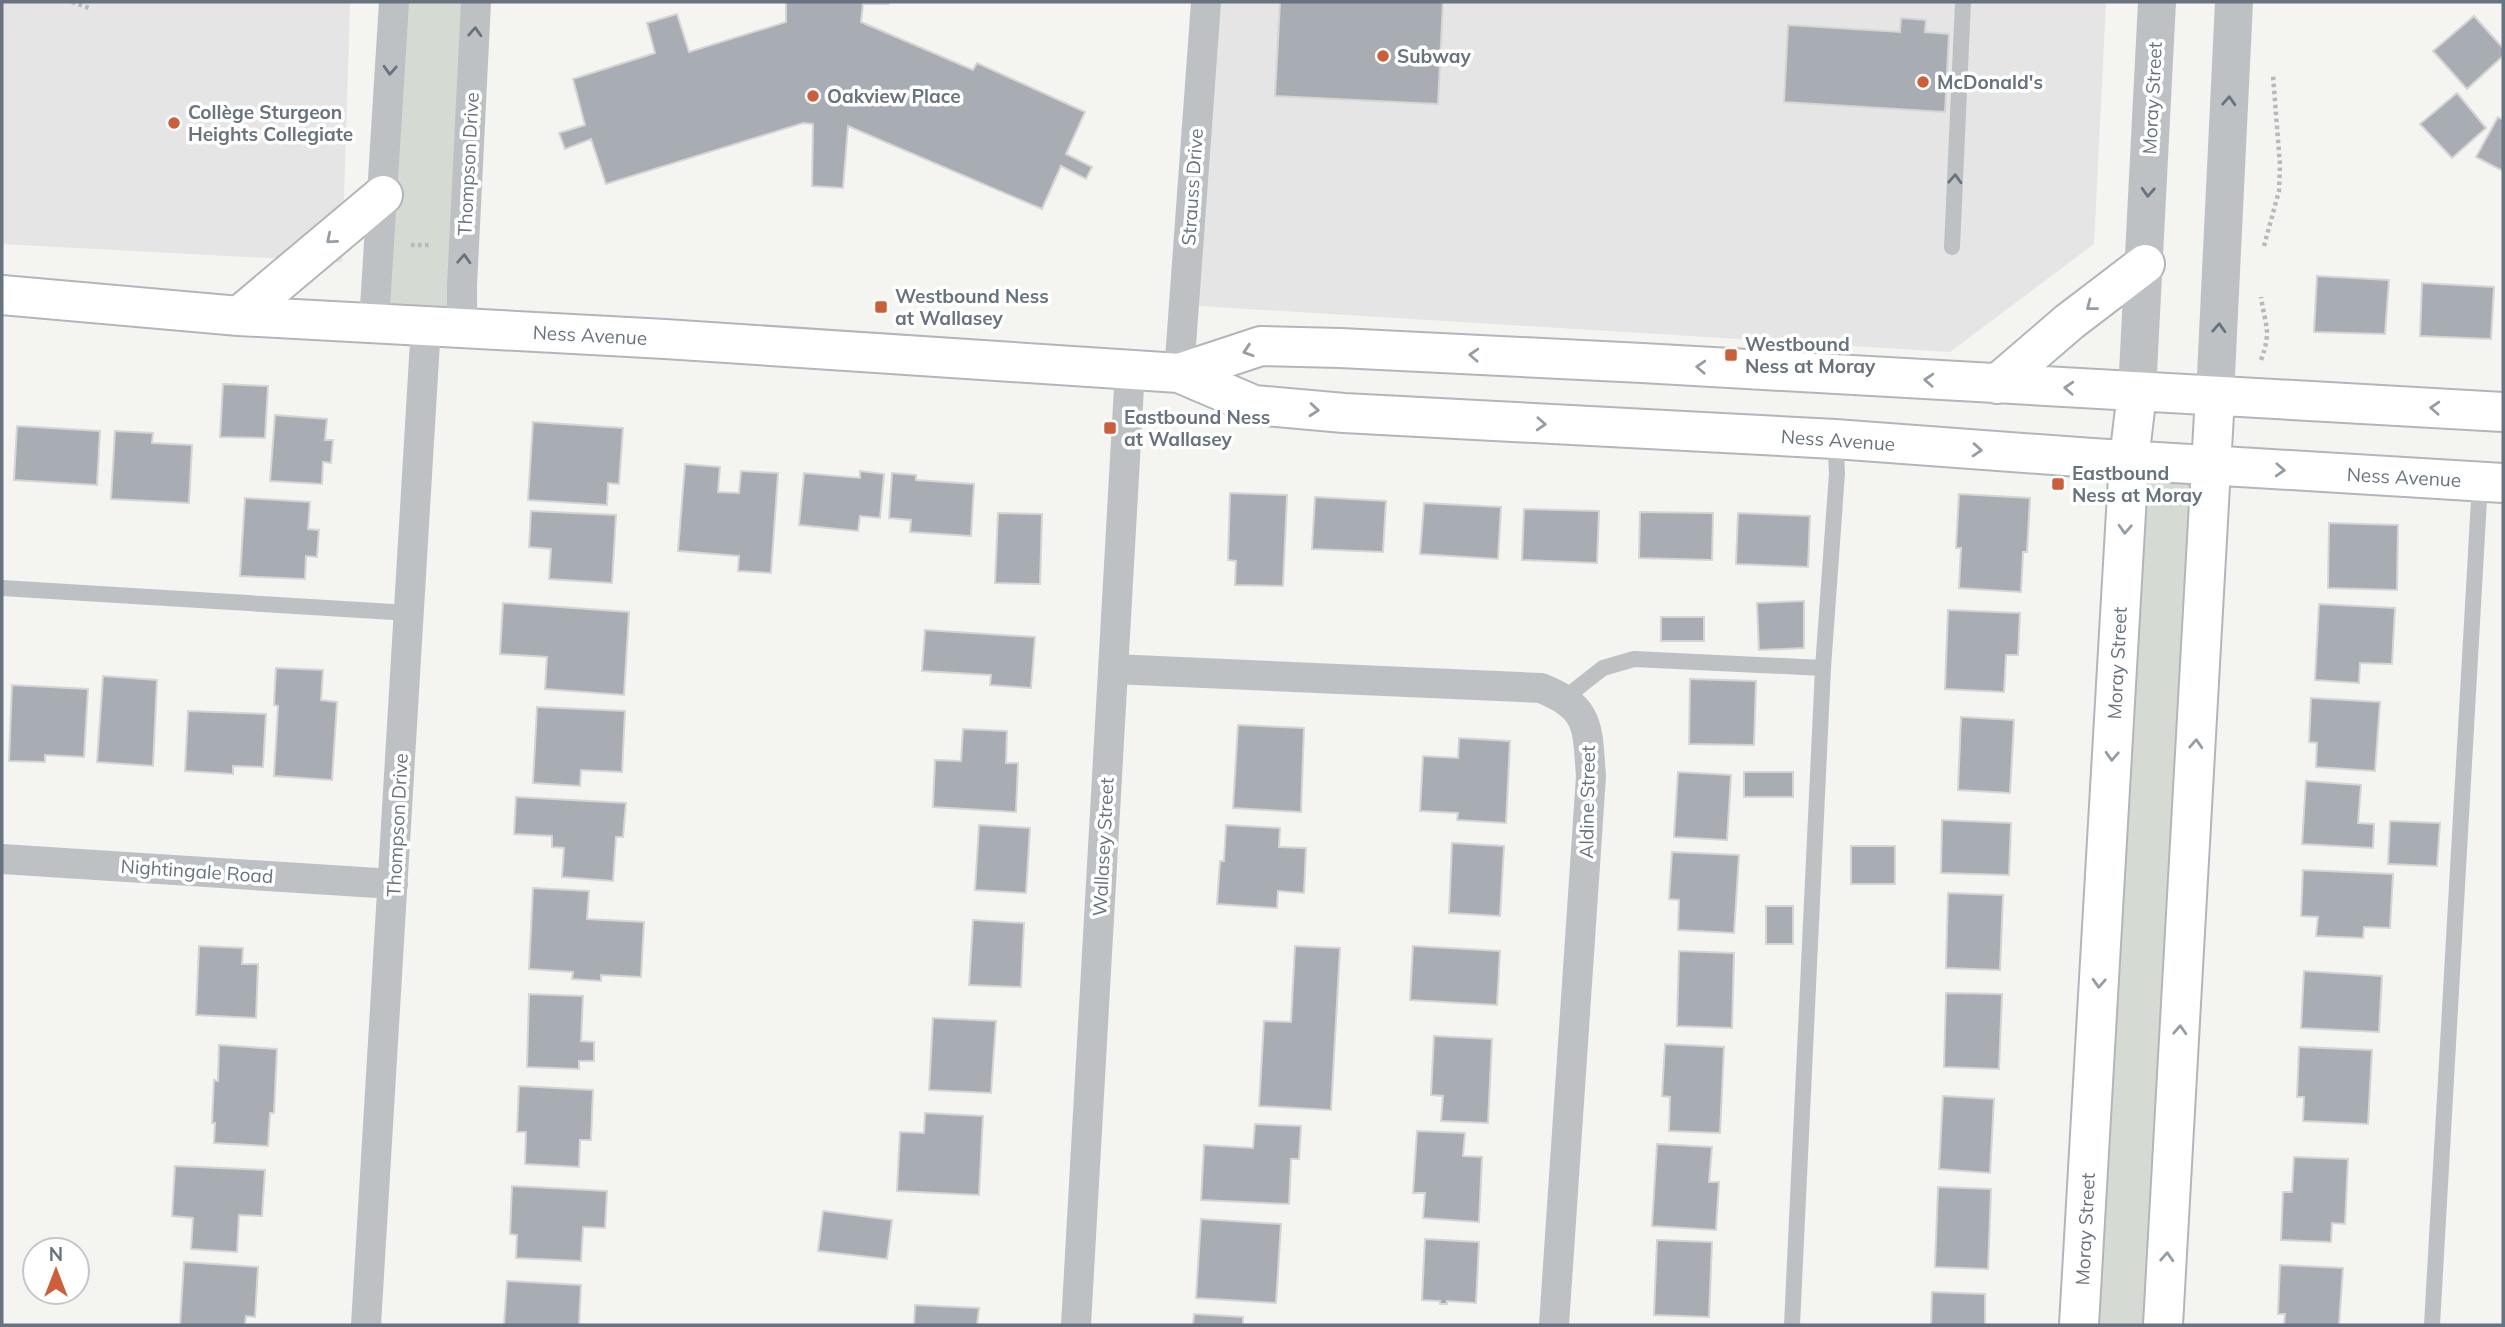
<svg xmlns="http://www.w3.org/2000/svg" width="2505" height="1327" font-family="Mulish,sans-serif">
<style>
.built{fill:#e4e5e4}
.green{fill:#d5dad2}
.building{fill:#a7adb2;stroke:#d5d5d3;stroke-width:2}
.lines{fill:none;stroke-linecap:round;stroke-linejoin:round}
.secondary-casing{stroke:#b2b6ba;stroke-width:42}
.path{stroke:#b7babc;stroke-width:4.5;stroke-dasharray:3.5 3.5;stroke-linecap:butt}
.service{stroke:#bec1c4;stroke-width:16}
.minor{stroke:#bec1c4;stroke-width:30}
.tertiary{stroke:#bec1c4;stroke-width:38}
.secondary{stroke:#fff;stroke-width:38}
.oneway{stroke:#67737e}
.oneway2{stroke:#959da5}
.poi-dot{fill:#cd5e38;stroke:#fff;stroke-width:2.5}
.labels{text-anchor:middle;stroke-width:7;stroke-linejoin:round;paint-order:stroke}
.poi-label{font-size:19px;font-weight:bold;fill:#67737e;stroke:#fff;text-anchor:start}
.street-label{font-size:19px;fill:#67737e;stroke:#fff}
</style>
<rect width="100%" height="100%" fill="#f4f4f1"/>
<path class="built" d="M 2,2 L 350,2 L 342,262 L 2,244 Z
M 1206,2 L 2106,2 L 2094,244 L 1950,352 L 1184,305 Z"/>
<path class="green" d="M 394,2 L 476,2 L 462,327 L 374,323 Z
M 2129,460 L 2212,466 L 2163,1325 L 2079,1325 Z"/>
<path class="building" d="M 786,2 L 888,2 L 888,4 L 863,4 L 861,22 L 973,70 L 977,63 L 1085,112 L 1066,154 L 1092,167 L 1086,179 L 1061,166 L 1042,209 L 848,126 L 843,188 L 812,186 L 813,124 L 803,123 L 606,184 L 591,139 L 565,149 L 559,133 L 585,125 L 573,79 L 655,53 L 647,23 L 677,14 L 689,52 L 786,22 Z
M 1280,2 L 1443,2 L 1438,104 L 1275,96 Z
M 2474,16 L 2503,48 L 2503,56 L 2467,89 L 2433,51 Z
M 1901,18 L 1926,20 L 1925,32 L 1949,34 L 1945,112 L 1784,102 L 1788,25 L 1900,32 Z
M 2457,93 L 2486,128 L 2452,158 L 2420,124 Z
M 2498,117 L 2503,120 L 2503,171 L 2476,157 Z
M 2317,276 L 2389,280 L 2385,334 L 2314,332 Z
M 2422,283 L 2494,287 L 2491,339 L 2420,336 Z
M 223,384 L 268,386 L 265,438 L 220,437 Z
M 275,415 L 327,419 L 325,440 L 333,440 L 331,463 L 323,462 L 322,484 L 270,481 Z
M 533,422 L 623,428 L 619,484 L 608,483 L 607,505 L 528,500 Z
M 17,426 L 100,431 L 97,485 L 14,480 Z
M 115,431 L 153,433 L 152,443 L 192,445 L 189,503 L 111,499 Z
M 685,464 L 720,467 L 718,492 L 739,493 L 741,471 L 778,473 L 771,573 L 738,571 L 739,556 L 678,551 Z
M 860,471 L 884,474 L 880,518 L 860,516 L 858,531 L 799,525 L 804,473 L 860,478 Z
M 892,473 L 916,475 L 916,480 L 974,484 L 971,536 L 910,532 L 911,520 L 889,518 Z
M 1230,493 L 1287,495 L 1283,586 L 1235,585 L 1236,561 L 1228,560 Z
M 1959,494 L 2030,498 L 2027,552 L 2023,552 L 2021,592 L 1959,588 L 1961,548 L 1956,548 Z
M 1315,497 L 1386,501 L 1383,552 L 1312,549 Z
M 245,498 L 310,502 L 308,529 L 319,530 L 317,557 L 306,556 L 305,579 L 240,576 Z
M 1424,503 L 1501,507 L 1498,559 L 1420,554 Z
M 1524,509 L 1599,511 L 1597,563 L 1522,560 Z
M 531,511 L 616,515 L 612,583 L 549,579 L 551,549 L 529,547 Z
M 1640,512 L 1713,513 L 1712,560 L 1639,558 Z
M 998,513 L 1042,514 L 1040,584 L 995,583 Z
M 1738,513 L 1810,516 L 1808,567 L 1736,564 Z
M 2329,523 L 2398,525 L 2397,590 L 2328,588 Z
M 1804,601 L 1804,648 L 1759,650 L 1757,603 Z
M 503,603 L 629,612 L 624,695 L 545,689 L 547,657 L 500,654 Z
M 2319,604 L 2395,608 L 2392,664 L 2360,663 L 2359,683 L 2315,680 Z
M 1948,610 L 2020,613 L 2018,655 L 2006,655 L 2004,692 L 1945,689 Z
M 1661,617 L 1704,617 L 1704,641 L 1661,641 Z
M 925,630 L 1035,637 L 1031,688 L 990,685 L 991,675 L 922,671 Z
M 276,668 L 323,670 L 321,700 L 337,702 L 332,780 L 274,776 L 278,706 L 274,705 Z
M 103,676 L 157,680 L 153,766 L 97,762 Z
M 1690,679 L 1756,681 L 1754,745 L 1689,744 Z
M 12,685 L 88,689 L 84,757 L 45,755 L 45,762 L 9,761 Z
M 2311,698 L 2380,702 L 2375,771 L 2316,767 L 2317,743 L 2309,742 Z
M 537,707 L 625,711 L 622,772 L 581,770 L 580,786 L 533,783 Z
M 188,711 L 266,714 L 263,767 L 233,766 L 233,774 L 185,771 Z
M 1961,717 L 2014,720 L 2010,793 L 1958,790 Z
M 1238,725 L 1304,728 L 1301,812 L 1233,808 Z
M 963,729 L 1007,731 L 1006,763 L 1018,763 L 1016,812 L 933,807 L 935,760 L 961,761 Z
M 1459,738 L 1510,741 L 1506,823 L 1457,820 L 1458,813 L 1420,811 L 1423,756 L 1458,758 Z
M 1678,772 L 1731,775 L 1727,840 L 1674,837 Z
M 1744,772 L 1793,772 L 1793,797 L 1744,797 Z
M 2306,781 L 2361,785 L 2358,823 L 2374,824 L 2373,848 L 2302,844 Z
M 516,797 L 626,803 L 623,837 L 616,837 L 613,881 L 562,877 L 564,848 L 552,847 L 552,836 L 514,834 Z
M 1942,820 L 2011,823 L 2009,875 L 1941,873 Z
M 2390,821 L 2440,823 L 2437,866 L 2388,864 Z
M 979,825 L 1030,828 L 1026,893 L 975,890 Z
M 1226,825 L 1280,828 L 1279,847 L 1306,848 L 1304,893 L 1278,891 L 1277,908 L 1217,904 L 1220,861 L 1224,861 Z
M 1452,843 L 1504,846 L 1500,916 L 1449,913 Z
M 1851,846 L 1895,846 L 1895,884 L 1851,884 Z
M 1672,852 L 1739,855 L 1734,933 L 1678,930 L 1679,900 L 1669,899 Z
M 2303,870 L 2393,874 L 2390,928 L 2364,927 L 2363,938 L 2316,936 L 2318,917 L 2301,916 Z
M 533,888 L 589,891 L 587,919 L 644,922 L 641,977 L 601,975 L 601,981 L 572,979 L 573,972 L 529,969 Z
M 1948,893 L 2003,895 L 2000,970 L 1946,968 Z
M 1766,906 L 1793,906 L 1793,944 L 1766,944 Z
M 973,920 L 1024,923 L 1021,987 L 969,985 Z
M 199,946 L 243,948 L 242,964 L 258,964 L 256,1018 L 196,1015 Z
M 1295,946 L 1340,948 L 1331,1110 L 1259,1106 L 1264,1021 L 1291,1022 Z
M 1413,946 L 1500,951 L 1497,1005 L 1410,1000 Z
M 1679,951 L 1734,953 L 1732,1028 L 1677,1026 Z
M 2304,971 L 2382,976 L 2379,1032 L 2301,1028 Z
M 1946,993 L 2002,994 L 1999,1069 L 1944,1067 Z
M 529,994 L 583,996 L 581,1041 L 594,1042 L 594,1061 L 579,1061 L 579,1069 L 527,1067 Z
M 933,1018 L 996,1021 L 991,1093 L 929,1090 Z
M 1434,1036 L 1492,1039 L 1488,1123 L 1441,1121 L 1443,1096 L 1431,1095 Z
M 1665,1044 L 1724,1047 L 1720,1133 L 1669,1131 L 1670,1097 L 1662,1096 Z
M 219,1045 L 277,1049 L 274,1113 L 270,1113 L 268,1146 L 214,1143 L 215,1123 L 212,1123 L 214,1080 L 218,1081 Z
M 2299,1047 L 2372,1050 L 2368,1124 L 2303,1121 L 2304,1097 L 2297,1097 Z
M 519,1086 L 593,1090 L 591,1140 L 580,1140 L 579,1167 L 525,1164 L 526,1132 L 517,1132 Z
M 1943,1096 L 1994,1099 L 1990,1173 L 1939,1169 Z
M 925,1113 L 983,1116 L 979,1195 L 897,1191 L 900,1132 L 924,1133 Z
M 1255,1124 L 1301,1126 L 1299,1159 L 1291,1159 L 1289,1204 L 1201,1200 L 1204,1145 L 1253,1148 Z
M 1417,1131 L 1465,1133 L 1463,1156 L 1482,1157 L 1479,1222 L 1423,1218 L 1425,1193 L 1413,1193 Z
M 1657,1144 L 1712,1147 L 1709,1182 L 1719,1182 L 1716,1230 L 1652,1226 Z
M 2294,1157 L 2348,1159 L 2345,1224 L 2332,1223 L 2331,1242 L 2281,1240 L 2283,1192 L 2292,1192 Z
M 175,1166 L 265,1170 L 262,1216 L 239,1215 L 237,1252 L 191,1249 L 193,1218 L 172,1216 Z
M 512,1186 L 607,1191 L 605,1228 L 583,1227 L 581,1261 L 516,1258 L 517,1235 L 510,1234 Z
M 1938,1187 L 1991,1189 L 1988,1269 L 1935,1267 Z
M 823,1211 L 892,1220 L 887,1259 L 818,1251 Z
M 1201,1219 L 1281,1224 L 1276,1303 L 1196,1298 Z
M 1425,1239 L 1479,1242 L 1476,1303 L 1447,1301 L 1447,1304 L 1440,1304 L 1440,1301 L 1422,1300 Z
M 1657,1240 L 1712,1242 L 1709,1317 L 1654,1315 Z
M 184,1262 L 258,1267 L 255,1317 L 246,1316 L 245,1325 L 180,1325 Z
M 2280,1265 L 2343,1268 L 2339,1325 L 2284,1325 L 2285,1314 L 2278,1314 Z
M 507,1281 L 581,1285 L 579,1325 L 504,1325 Z
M 1932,1292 L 1985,1294 L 1985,1325 L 1931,1325 Z
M 915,1305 L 979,1308 L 977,1325 L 914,1325 Z
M 1194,1314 L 1243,1317 L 1243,1325 L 1193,1325 Z"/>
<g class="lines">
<g class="secondary-casing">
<path id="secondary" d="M 2,295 L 239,316 L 665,339 L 1179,373 L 1254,405 L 1344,413 L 1835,439 L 2092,458 L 2503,483
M 239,316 L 383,195
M 1179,373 L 1261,346 L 1340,348 L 1642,363 L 2503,412
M 1997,384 L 2069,322 L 2145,264
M 2079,1325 L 2129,460 L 2137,392
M 2163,1325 L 2215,396"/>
</g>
<path class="path" d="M 72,2 L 89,8
M 411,245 L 430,245
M 2264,246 L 2279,191 L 2280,165 L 2273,76
M 2261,360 C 2272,331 2265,325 2261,297"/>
<path class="service" d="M 1952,247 L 1963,2
M 2,588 L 409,613
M 1566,697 L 1603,668 L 1634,659 L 1823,668
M 1792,1325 L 1823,668 L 1837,473 L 1835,439
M 2432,1325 L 2480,482"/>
<path class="minor" d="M 374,323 L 394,2
M 462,327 L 462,286 L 476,2
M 1179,373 L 1206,2
M 1113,669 L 1541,688 C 1591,708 1587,727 1591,776 L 1554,1325
M 2,859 L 393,884
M 366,1325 L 426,325
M 1076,1325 L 1130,370"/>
<path class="tertiary" d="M 2137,392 L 2157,2
M 2215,396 L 2234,2"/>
<use href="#secondary" class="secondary"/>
</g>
<defs><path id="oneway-chevron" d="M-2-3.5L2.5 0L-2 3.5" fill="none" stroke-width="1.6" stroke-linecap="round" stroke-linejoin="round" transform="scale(1.75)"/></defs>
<g class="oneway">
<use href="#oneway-chevron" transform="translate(475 32) rotate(-87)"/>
<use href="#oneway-chevron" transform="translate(390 70) rotate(93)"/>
<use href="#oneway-chevron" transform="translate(2229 101) rotate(-87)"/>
<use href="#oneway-chevron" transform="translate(1955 179) rotate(-87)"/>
<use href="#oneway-chevron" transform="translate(2148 192) rotate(93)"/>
<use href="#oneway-chevron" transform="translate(464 259) rotate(-87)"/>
<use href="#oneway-chevron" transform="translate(2219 328) rotate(-87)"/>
</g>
<g class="oneway2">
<use href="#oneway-chevron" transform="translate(331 239) rotate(140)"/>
<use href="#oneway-chevron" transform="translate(2091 306) rotate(142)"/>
<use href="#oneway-chevron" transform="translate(1248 351) rotate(162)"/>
<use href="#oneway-chevron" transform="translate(1474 355) rotate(-177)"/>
<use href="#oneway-chevron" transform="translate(1701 367) rotate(-177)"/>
<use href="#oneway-chevron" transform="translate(1929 380) rotate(-177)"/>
<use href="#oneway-chevron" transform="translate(2069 388) rotate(-177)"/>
<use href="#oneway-chevron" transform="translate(2435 408) rotate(-177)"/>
<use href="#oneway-chevron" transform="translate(1314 410) rotate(5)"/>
<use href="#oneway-chevron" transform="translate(1541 424) rotate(3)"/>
<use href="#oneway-chevron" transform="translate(1977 450) rotate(4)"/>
<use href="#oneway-chevron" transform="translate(2280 470) rotate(3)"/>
<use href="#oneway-chevron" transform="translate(2125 529) rotate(93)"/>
<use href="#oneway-chevron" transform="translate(2196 744) rotate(-87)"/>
<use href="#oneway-chevron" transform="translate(2112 756) rotate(93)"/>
<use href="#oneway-chevron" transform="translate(2099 983) rotate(93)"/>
<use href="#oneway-chevron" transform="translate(2180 1030) rotate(-87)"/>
<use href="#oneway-chevron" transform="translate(2167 1257) rotate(-87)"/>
</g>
<g class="poi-dot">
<circle cx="1383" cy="56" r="7"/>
<circle cx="1923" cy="82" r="7"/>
<circle cx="813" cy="96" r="7"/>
<circle cx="174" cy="123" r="7"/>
<rect x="874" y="300" width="14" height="14" rx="3.5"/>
<rect x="1724" y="348" width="14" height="14" rx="3.5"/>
<rect x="1103" y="421" width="14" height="14" rx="3.5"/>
<rect x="2051" y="477" width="14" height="14" rx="3.5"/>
</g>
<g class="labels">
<g class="poi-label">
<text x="1397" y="63">Subway</text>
<text x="1937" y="89">McDonald's</text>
<text x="827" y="103">Oakview Place</text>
<text x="188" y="119">Collège Sturgeon<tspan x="188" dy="22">Heights Collegiate</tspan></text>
<text x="895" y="303">Westbound Ness<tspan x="895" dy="22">at Wallasey</tspan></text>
<text x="1745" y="351">Westbound<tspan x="1745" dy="22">Ness at Moray</tspan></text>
<text x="1124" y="424">Eastbound Ness<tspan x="1124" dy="22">at Wallasey</tspan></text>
<text x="2072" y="480">Eastbound<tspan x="2072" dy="22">Ness at Moray</tspan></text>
</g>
<g class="street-label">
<text transform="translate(2152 98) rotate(-87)" y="7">Moray Street</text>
<text transform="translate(468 164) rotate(-87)" y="7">Thompson Drive</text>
<text transform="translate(1192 187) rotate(-86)" y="7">Strauss Drive</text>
<text transform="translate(590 335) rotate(3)" y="7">Ness Avenue</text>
<text transform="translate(1838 440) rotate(4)" y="7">Ness Avenue</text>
<text transform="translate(2404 477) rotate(3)" y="7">Ness Avenue</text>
<text transform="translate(2117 663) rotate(-87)" y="7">Moray Street</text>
<text transform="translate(1587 802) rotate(-89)" y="7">Aldine Street</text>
<text transform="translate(397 825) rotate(-87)" y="7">Thompson Drive</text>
<text transform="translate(1103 847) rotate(-87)" y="7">Wallasey Street</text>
<text transform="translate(197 871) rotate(4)" y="7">Nightingale Road</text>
<text transform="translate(2085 1229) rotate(-87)" y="7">Moray Street</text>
</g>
</g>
<rect width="2505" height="1327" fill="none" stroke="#67737e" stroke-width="7"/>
<g transform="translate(56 1271)"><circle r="33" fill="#ffffff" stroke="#c2c7cb" stroke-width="2"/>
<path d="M0-5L12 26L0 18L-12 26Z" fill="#cd5e38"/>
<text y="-10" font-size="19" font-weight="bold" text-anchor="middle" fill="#67737e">N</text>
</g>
</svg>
